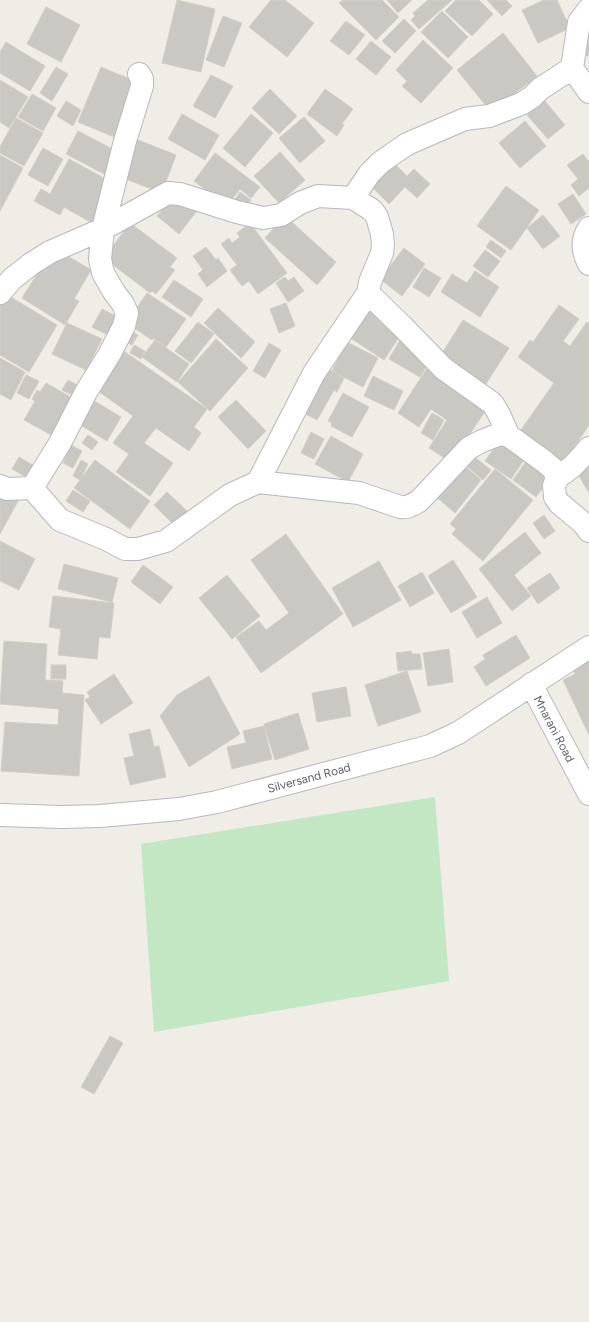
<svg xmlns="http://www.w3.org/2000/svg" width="589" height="1322" font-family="Figtree,sans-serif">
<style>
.green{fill:#c2e7c2}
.building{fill:#cac8c2;stroke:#d4cfc4}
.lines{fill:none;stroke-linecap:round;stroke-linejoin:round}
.minor-casing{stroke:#b6b8bc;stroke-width:24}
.minor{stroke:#fff;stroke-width:22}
.labels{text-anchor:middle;stroke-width:4;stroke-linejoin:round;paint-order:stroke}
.street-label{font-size:12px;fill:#5d6166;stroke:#fff}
</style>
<rect width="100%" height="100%" fill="#efede5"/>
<path class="green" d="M 435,797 L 449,981 L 154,1032 L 141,844 Z"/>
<path class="building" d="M 177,0 L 215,9 L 201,72 L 162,63 Z
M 271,0 L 285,0 L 314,23 L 287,57 L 249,27 Z
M 343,0 L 382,0 L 399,17 L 376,40 L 339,3 Z
M 387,0 L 412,0 L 398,13 Z
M 428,0 L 452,0 L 419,29 L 411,20 L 415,16 L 413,13 Z
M 456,0 L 479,0 L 493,14 L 472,36 L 445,11 Z
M 487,0 L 506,0 L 512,6 L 502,16 Z
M 544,0 L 557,0 L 570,28 L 538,43 L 522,10 Z
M 46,7 L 80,25 L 61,62 L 27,44 Z
M 442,11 L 468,37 L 448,58 L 421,32 Z
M 223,16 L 242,23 L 224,67 L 206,60 Z
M 404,19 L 416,31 L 395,53 L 382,41 Z
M 346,21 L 365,35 L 349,55 L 330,41 Z
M 589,25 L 589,56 L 580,54 Z
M 503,33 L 537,76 L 491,112 L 457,70 Z
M 423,40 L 453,68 L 421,103 L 402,86 L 407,81 L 396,70 Z
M 371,41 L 391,57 L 376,75 L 356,59 Z
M 6,42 L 45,66 L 30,91 L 0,73 L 0,52 Z
M 56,67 L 68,74 L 52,101 L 40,93 Z
M 101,67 L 137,82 L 114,137 L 78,122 Z
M 211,75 L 233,86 L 215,118 L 193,106 Z
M 0,80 L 28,97 L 9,128 L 0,122 Z
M 270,89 L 297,116 L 279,134 L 252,108 Z
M 325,89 L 353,109 L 342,124 L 344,125 L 337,136 L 307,114 Z
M 32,94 L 56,108 L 43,131 L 18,117 Z
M 544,100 L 565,125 L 548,139 L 527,115 Z
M 66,101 L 81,110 L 73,126 L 57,116 Z
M 182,114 L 219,135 L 205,160 L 168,139 Z
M 251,114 L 273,133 L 245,167 L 223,148 Z
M 304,117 L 325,141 L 300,163 L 279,138 Z
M 16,118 L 43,133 L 24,166 L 0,153 L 0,147 Z
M 525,121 L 546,146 L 520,168 L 499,143 Z
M 78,131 L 120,153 L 108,176 L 66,154 Z
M 133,138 L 176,155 L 162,193 L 118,176 Z
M 43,148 L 63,159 L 48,186 L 28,175 Z
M 280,152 L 305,180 L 279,203 L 254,176 Z
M 215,153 L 260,187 L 251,198 L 240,189 L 227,206 L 194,181 Z
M 583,154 L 589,162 L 589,188 L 579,196 L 571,185 L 578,179 L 567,165 Z
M 0,155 L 23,168 L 0,211 Z
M 69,159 L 113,183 L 92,223 L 64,207 L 60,215 L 34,201 L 41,189 L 50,194 Z
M 394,163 L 407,176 L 414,169 L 430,184 L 417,198 L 405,187 L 389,204 L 372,187 Z
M 506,186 L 539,210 L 511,250 L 477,226 Z
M 240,192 L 251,200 L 243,211 L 232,204 Z
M 573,194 L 586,214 L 571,224 L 558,204 Z
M 175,195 L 196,212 L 179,234 L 157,216 Z
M 543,215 L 560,236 L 543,249 L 527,228 Z
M 285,216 L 336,262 L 317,285 L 265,238 Z
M 130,223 L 177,258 L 170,267 L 175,270 L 156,294 L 152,291 L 150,293 L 104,258 Z
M 250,223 L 287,273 L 258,294 L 249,281 L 242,286 L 230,270 L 237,265 L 221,244 L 229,238 L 232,243 L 240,237 L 237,233 Z
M 491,240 L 506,251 L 501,258 L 486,247 Z
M 206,247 L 216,260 L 218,258 L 227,271 L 207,287 L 198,274 L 203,270 L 193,256 Z
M 404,248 L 425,264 L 402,296 L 380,279 Z
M 58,250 L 91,270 L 74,299 L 79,301 L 65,325 L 22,298 L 41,268 L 45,271 Z
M 485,250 L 500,261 L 488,277 L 473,266 Z
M 424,268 L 441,278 L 429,297 L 413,287 Z
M 475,271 L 499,287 L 480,317 L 441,292 L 452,274 L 467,283 Z
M 285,277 L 288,281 L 294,277 L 304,291 L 288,302 L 276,283 Z
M 174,280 L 203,299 L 191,317 L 162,297 Z
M 4,293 L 57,325 L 29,372 L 0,355 L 0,300 Z
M 147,293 L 186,319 L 166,347 L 153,338 L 152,340 L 127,323 Z
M 286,303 L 295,326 L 279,333 L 270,309 Z
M 559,305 L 579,319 L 563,341 L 570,346 L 587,322 L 589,324 L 589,425 L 562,465 L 518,434 L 554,383 L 518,357 L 530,340 L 533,342 Z
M 218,308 L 255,342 L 241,358 L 204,323 Z
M 368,308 L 403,331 L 384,360 L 349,337 Z
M 102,309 L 122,319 L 112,337 L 92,327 Z
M 463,320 L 509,348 L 484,387 L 439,358 Z
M 198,322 L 214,334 L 191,363 L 175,351 Z
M 67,323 L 102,339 L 86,370 L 52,354 Z
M 126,328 L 138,335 L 132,345 L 120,339 Z
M 216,339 L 248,368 L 210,411 L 178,382 Z
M 155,340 L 189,364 L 177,382 L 142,357 Z
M 400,340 L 431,359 L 420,377 L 389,359 Z
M 347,342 L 378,358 L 363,387 L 332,371 Z
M 269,343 L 281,350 L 265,378 L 253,371 Z
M 134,345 L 145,351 L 141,359 L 130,353 Z
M 118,347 L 207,409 L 194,427 L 201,433 L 189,451 L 156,428 L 144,443 L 173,463 L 150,496 L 116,472 L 129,454 L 113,443 L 133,416 L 91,386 Z
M 0,358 L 25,372 L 11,400 L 0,394 Z
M 428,367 L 488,407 L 451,462 L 429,448 L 447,420 L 431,409 L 419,427 L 398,413 Z
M 326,368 L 344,378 L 337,392 L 334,390 L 317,420 L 302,412 Z
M 26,375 L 39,381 L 29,399 L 17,393 Z
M 373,376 L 403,391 L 394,410 L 364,396 Z
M 68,380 L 83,388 L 78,398 L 62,390 Z
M 46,383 L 76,400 L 55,437 L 24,420 L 35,401 L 32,399 L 37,390 L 40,392 Z
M 343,393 L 369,407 L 352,437 L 331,426 L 332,423 L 328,421 Z
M 86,396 L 121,417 L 107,441 L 72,420 Z
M 236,400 L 266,431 L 248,449 L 218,417 Z
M 432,413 L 444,420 L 433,440 L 421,433 Z
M 311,432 L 324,439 L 314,459 L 301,453 Z
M 88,435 L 98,442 L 92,450 L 82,443 Z
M 331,436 L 363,454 L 348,482 L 315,464 Z
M 503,436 L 528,454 L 511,479 L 485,461 Z
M 71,445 L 82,451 L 73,468 L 63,463 Z
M 468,452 L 491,470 L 483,480 L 461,461 Z
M 19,457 L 38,468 L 34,474 L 29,471 L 26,477 L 12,469 Z
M 529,457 L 553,474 L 536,497 L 513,480 Z
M 81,460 L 88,464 L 80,480 L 73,476 Z
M 95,460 L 150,501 L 130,529 L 74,488 Z
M 460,462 L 481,480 L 455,513 L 434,495 Z
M 589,467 L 589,493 L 578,474 Z
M 495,469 L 533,500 L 483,561 L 452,534 L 456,529 L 450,524 Z
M 0,489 L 19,499 L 0,534 Z
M 73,490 L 90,501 L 83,512 L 66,501 Z
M 167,492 L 187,511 L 173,524 L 154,505 Z
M 544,515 L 555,531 L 544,539 L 533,523 Z
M 525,532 L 541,553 L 514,575 L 531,596 L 512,611 L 479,569 Z
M 286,534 L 343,614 L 261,673 L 236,637 L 259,621 L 266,630 L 289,613 L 251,560 Z
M 0,541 L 35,559 L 19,590 L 0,581 Z
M 453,560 L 477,597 L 451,613 L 428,576 Z
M 379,561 L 401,600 L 353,627 L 332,588 Z
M 64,564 L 118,578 L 112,602 L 58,589 Z
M 143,565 L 173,587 L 160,604 L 131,582 Z
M 422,572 L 434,593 L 410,607 L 398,586 Z
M 550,573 L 560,588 L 538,604 L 527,588 Z
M 227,575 L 260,616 L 232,639 L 199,598 Z
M 53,596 L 114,603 L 110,638 L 99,637 L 97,659 L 58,655 L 61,629 L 49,627 Z
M 487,597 L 502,623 L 477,638 L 462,612 Z
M 516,635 L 530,658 L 486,686 L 474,667 L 485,659 L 483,655 Z
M 4,641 L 47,644 L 45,680 L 63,681 L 62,693 L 84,695 L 79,776 L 1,771 L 5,722 L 58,725 L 59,709 L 0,704 Z
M 449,649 L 453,682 L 428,686 L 423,653 Z
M 411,651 L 412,654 L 420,654 L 422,669 L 398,671 L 396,653 Z
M 589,657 L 589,735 L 563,680 L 575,674 L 572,666 Z
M 51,665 L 66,665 L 66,679 L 51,679 Z
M 407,671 L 421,712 L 378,726 L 365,685 Z
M 114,674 L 133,703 L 101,724 L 85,700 L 90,697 L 87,692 Z
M 209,676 L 240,734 L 189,767 L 160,716 L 177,695 Z
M 346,687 L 351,716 L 317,722 L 312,693 Z
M 298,713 L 309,749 L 275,760 L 264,724 Z
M 264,726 L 272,759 L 232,769 L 227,747 L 246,743 L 243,731 Z
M 150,729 L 154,747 L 159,746 L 166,777 L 130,785 L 124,758 L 134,756 L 129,734 Z
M 110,1036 L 123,1043 L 94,1094 L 81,1087 Z"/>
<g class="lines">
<g class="minor-casing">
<path id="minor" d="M 572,68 L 589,92
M 353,198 L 369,174 L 381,162 L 407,144 L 465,119 L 489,116 L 521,104 L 532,97 L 540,89 L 572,68 L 579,22 L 589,9
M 589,228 C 581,240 582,251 589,264
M 0,293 L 12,279 L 31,264 L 50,252 L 103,229 L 168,193 L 180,194 L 237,212 L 263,218 L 281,215 L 300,203 L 318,196 L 353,198 L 372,210 L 377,217 L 382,234 L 383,245 L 382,253 L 370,282 L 368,293 L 314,373 L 258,482 L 230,495 L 166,541 L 138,549 L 125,549 L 106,539 L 60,520 L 32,488 L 7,489 L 0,486
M 368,293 L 402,326 L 444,369 L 492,403 C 500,413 503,425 509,436
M 557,477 C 571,470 579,460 589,448
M 258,482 L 359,493 L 400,507 C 408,508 412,505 419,501 L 469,448 L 482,441 L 500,434 L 509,436 L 545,462 L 553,469 L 557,477 L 554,486 L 555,497 L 559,503 L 583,523 L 589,531
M 32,488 L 60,443 L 86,392 L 109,355 L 124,326 L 127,313 L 123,304 L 114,292 L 103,273 L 100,259 L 103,229 L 125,141 L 142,86 L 142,79 L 139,74
M 531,684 L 589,794
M 0,815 L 62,817 L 100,816 L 179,809 L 217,802 L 430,746 L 458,733 L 589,647"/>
</g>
<use href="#minor" class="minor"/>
</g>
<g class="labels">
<g class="street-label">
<text transform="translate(554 729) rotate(62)" y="4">Mnarani Road</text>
<text transform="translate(309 778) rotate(-15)" y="4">Silversand Road</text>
</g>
</g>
</svg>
